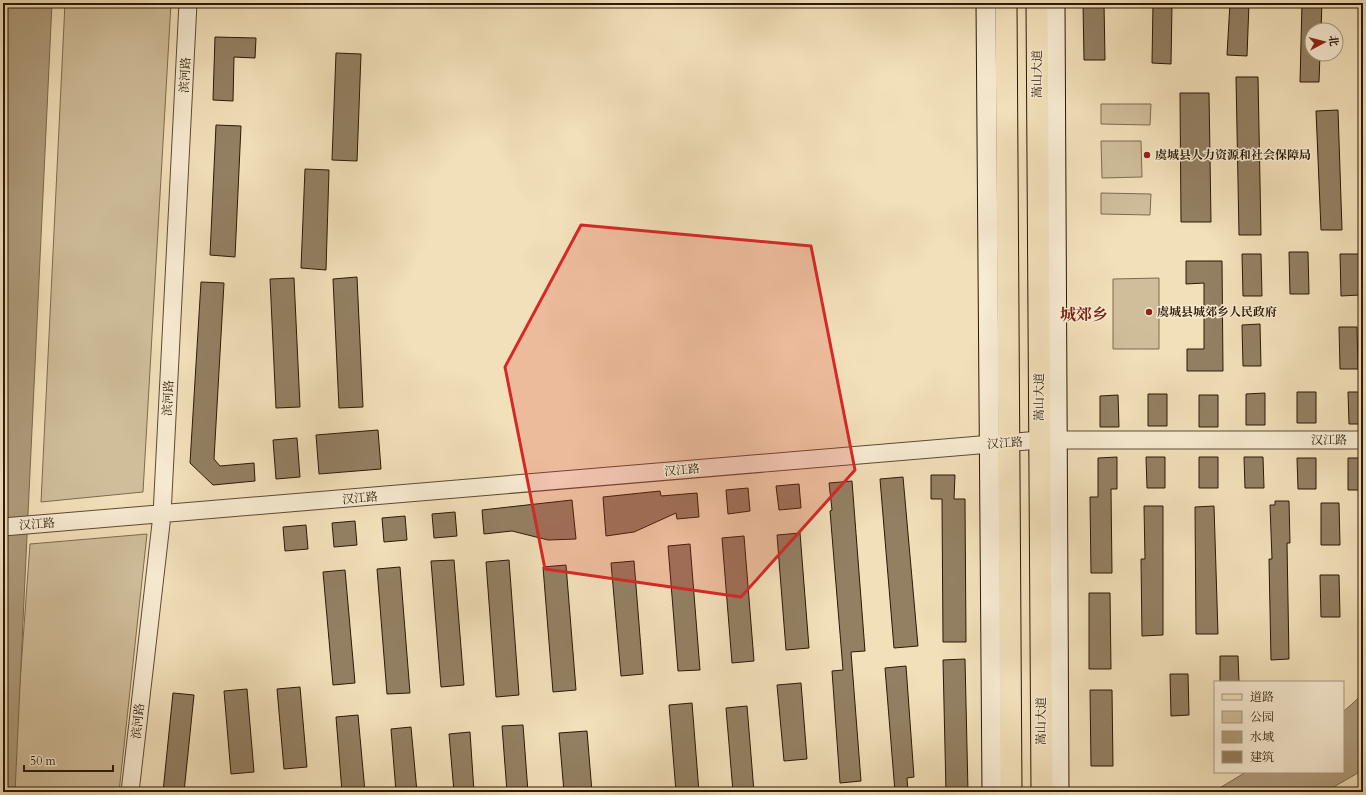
<svg xmlns="http://www.w3.org/2000/svg" width="1366" height="795" font-family="Cardo,'Noto Serif SC',serif">
<style>
.green{fill:#d0be9b;stroke:#7e6b50}
.water{fill:#af9c7c;stroke:#7b674c}
.building{fill:#938063;stroke:#2c1804}
.lines{fill:none;stroke-linecap:round;stroke-linejoin:round}
.tertiary-casing{stroke:#5e4a32;stroke-width:19}
.secondary-casing{stroke:#2c1804;stroke-width:21}
.primary-casing{stroke:#2c1804;stroke-width:23}
.tertiary{stroke:#f7ebd2;stroke-width:17}
.secondary{stroke:#f7ebd2;stroke-width:19}
.primary{stroke:#f2e0ba;stroke-width:21}
.marked{fill:#d62828;fill-opacity:0.2;stroke:#d62828;stroke-width:3;stroke-linejoin:round}
.poi-dot{fill:#8f2418;stroke:#f7ebd2;stroke-width:1.5}
.labels{text-anchor:middle;stroke-width:3;stroke-linejoin:round;paint-order:stroke}
.street-label{font-size:12px;fill:#2c1804;stroke:#f7ebd2}
.poi-label{font-size:12px;font-weight:bold;fill:#2c1804;stroke:#f7ebd2;text-anchor:start}
.district-label{font-size:16px;font-weight:bold;fill:#7a1f14;stroke:#f7ebd2}
</style>
<rect width="100%" height="100%" fill="#f2e0ba"/>
<filter id="stains"><feTurbulence type="fractalNoise" baseFrequency=".005" numOctaves="4"/><feColorMatrix values="0 0 0 0 .2 0 0 0 0 .09 0 0 0 0 .02 0 0 0 .5 -.17"/></filter>
<radialGradient id="worn" r=".72"><stop offset=".6" stop-color="#630" stop-opacity="0"/><stop offset="1" stop-color="#630" stop-opacity=".3"/></radialGradient>
<path class="green" d="M 65,3 L 171,3 L 143,492 L 41,502 Z
M 1101,104 L 1151,104 L 1150,125 L 1101,124 Z
M 1101,141 L 1141,141 L 1142,177 L 1102,178 Z
M 1101,193 L 1151,194 L 1150,215 L 1101,214 Z
M 1159,278 L 1159,349 L 1113,349 L 1113,279 Z
M 147,534 L 119,792 L 12,792 L 30,544 Z"/>
<path class="water" d="M 3,3 L 52,3 L 15,792 L 3,792 Z
M 1363,694 L 1363,770 L 1325,792 L 1213,792 L 1246,772 L 1343,772 L 1343,712 Z"/>
<path class="building" d="M 1083,3 L 1104,3 L 1105,60 L 1084,60 Z
M 1153,3 L 1172,3 L 1171,64 L 1152,63 Z
M 1230,3 L 1249,3 L 1247,56 L 1227,55 Z
M 1302,3 L 1322,3 L 1321,30 L 1312,30 L 1312,54 L 1320,54 L 1319,82 L 1300,82 Z
M 215,37 L 256,38 L 255,58 L 234,57 L 233,101 L 213,100 Z
M 336,53 L 361,54 L 357,161 L 332,160 Z
M 1236,77 L 1258,77 L 1261,235 L 1239,235 Z
M 1180,93 L 1209,93 L 1211,222 L 1181,222 Z
M 1338,110 L 1342,230 L 1321,230 L 1316,111 Z
M 216,125 L 241,126 L 235,257 L 210,255 Z
M 305,169 L 329,170 L 326,270 L 301,268 Z
M 1289,252 L 1308,252 L 1309,294 L 1290,294 Z
M 1242,254 L 1261,254 L 1262,296 L 1243,296 Z
M 1340,254 L 1359,254 L 1360,295 L 1341,296 Z
M 1186,261 L 1222,261 L 1223,371 L 1187,371 L 1187,349 L 1204,349 L 1204,283 L 1186,284 Z
M 357,277 L 363,407 L 339,408 L 333,279 Z
M 294,278 L 300,407 L 276,408 L 270,279 Z
M 201,282 L 224,283 L 214,459 L 220,466 L 254,463 L 255,481 L 213,485 L 190,463 Z
M 1260,324 L 1261,366 L 1243,366 L 1242,325 Z
M 1339,327 L 1357,327 L 1358,369 L 1340,369 Z
M 1297,392 L 1316,392 L 1316,423 L 1297,423 Z
M 1348,392 L 1363,392 L 1363,424 L 1349,424 Z
M 1265,393 L 1265,425 L 1246,425 L 1246,394 Z
M 1148,394 L 1167,394 L 1167,426 L 1148,426 Z
M 1118,395 L 1119,427 L 1100,427 L 1100,396 Z
M 1199,395 L 1218,395 L 1218,427 L 1199,427 Z
M 378,430 L 381,469 L 319,474 L 316,435 Z
M 297,438 L 300,477 L 276,479 L 273,440 Z
M 1117,457 L 1117,489 L 1111,489 L 1112,573 L 1091,573 L 1090,497 L 1098,497 L 1098,458 Z
M 1146,457 L 1165,457 L 1165,488 L 1147,488 Z
M 1199,457 L 1218,457 L 1218,488 L 1199,488 Z
M 1244,457 L 1263,457 L 1264,488 L 1245,488 Z
M 1297,458 L 1316,458 L 1316,489 L 1298,489 Z
M 1348,458 L 1363,458 L 1363,490 L 1348,490 Z
M 931,475 L 955,475 L 954,499 L 965,499 L 966,642 L 943,642 L 942,499 L 931,499 Z
M 903,477 L 918,646 L 894,648 L 880,479 Z
M 852,481 L 865,651 L 851,652 L 861,781 L 840,783 L 832,671 L 843,670 L 830,511 L 832,510 L 829,483 Z
M 799,484 L 801,508 L 779,510 L 776,486 Z
M 748,488 L 750,511 L 728,514 L 726,490 Z
M 660,491 L 661,496 L 697,493 L 699,517 L 677,519 L 676,513 L 634,532 L 606,536 L 603,497 Z
M 572,500 L 576,539 L 548,540 L 512,531 L 484,534 L 482,510 Z
M 1275,501 L 1289,501 L 1290,543 L 1287,543 L 1289,659 L 1271,660 L 1269,559 L 1272,559 L 1270,505 L 1275,505 Z
M 1321,503 L 1339,503 L 1340,545 L 1321,545 Z
M 1144,506 L 1163,506 L 1163,635 L 1142,636 L 1141,559 L 1145,559 Z
M 1214,506 L 1218,634 L 1196,634 L 1195,507 Z
M 455,512 L 457,536 L 434,538 L 432,514 Z
M 405,516 L 407,540 L 384,542 L 382,518 Z
M 355,521 L 357,545 L 334,547 L 332,523 Z
M 306,525 L 308,549 L 285,551 L 283,527 Z
M 800,533 L 809,648 L 786,650 L 777,535 Z
M 744,536 L 754,661 L 732,663 L 722,538 Z
M 690,544 L 700,670 L 678,671 L 668,546 Z
M 454,560 L 464,685 L 441,687 L 431,561 Z
M 509,560 L 519,695 L 496,697 L 486,562 Z
M 634,561 L 643,674 L 621,676 L 611,563 Z
M 566,565 L 576,690 L 553,692 L 543,567 Z
M 400,567 L 410,693 L 387,694 L 377,569 Z
M 345,570 L 355,683 L 333,685 L 323,572 Z
M 1320,575 L 1339,575 L 1340,617 L 1321,617 Z
M 1089,593 L 1110,593 L 1111,669 L 1089,669 Z
M 1220,656 L 1238,656 L 1239,682 L 1220,682 Z
M 965,659 L 968,792 L 946,792 L 943,660 Z
M 906,666 L 914,777 L 907,778 L 908,792 L 895,792 L 885,668 Z
M 1170,674 L 1188,674 L 1189,715 L 1171,716 Z
M 801,683 L 807,759 L 784,761 L 777,685 Z
M 300,687 L 307,767 L 284,769 L 277,689 Z
M 247,689 L 254,772 L 231,774 L 224,691 Z
M 1090,690 L 1112,690 L 1113,766 L 1091,766 Z
M 173,693 L 194,695 L 184,792 L 163,792 Z
M 692,703 L 699,792 L 676,792 L 669,705 Z
M 747,706 L 754,792 L 733,792 L 726,708 Z
M 358,715 L 365,792 L 342,792 L 336,717 Z
M 523,725 L 528,792 L 507,792 L 502,726 Z
M 411,727 L 417,792 L 396,792 L 391,729 Z
M 587,731 L 592,792 L 564,792 L 559,733 Z
M 470,732 L 474,792 L 454,792 L 449,734 Z"/>
<g class="lines">
<g class="tertiary-casing">
<path id="tertiary" d="M 3,527 L 1039,440 L 1363,440
M 130,792 L 162,515 L 188,3"/>
</g>
<g class="secondary-casing">
<path id="secondary" d="M 986,3 L 992,792
M 1055,3 L 1059,792"/>
</g>
<g class="primary-casing">
<path id="primary" d="M 1006,3 L 1011,792
M 1037,3 L 1042,792"/>
</g>
<use href="#tertiary" class="tertiary"/>
<use href="#secondary" class="secondary"/>
<use href="#primary" class="primary"/>
</g>
<path class="marked" d="M 581,225 L 811,246 L 855,470 L 741,597 L 545,569 L 505,367 Z"/>
<g class="poi-dot">
<circle cx="1147" cy="155" r="4"/>
<circle cx="1149" cy="312" r="4"/>
</g>
<g class="labels">
<g class="street-label">
<text transform="translate(1037 74) rotate(-90)" y="4">嵩山大道</text>
<text transform="translate(185 75) rotate(-87)" y="4">滨河路</text>
<text transform="translate(1039 397) rotate(-90)" y="4">嵩山大道</text>
<text transform="translate(168 398) rotate(-87)" y="4">滨河路</text>
<text x="1329" y="444">汉江路</text>
<text transform="translate(1005 443) rotate(-4)" y="4">汉江路</text>
<text transform="translate(682 470) rotate(-5)" y="4">汉江路</text>
<text transform="translate(360 498) rotate(-5)" y="4">汉江路</text>
<text transform="translate(37 524) rotate(-4)" y="4">汉江路</text>
<text transform="translate(138 721) rotate(-84)" y="4">滨河路</text>
<text transform="translate(1041 721) rotate(-90)" y="4">嵩山大道</text>
</g>
<g class="poi-label">
<text x="1155" y="159">虞城县人力资源和社会保障局</text>
<text x="1157" y="316">虞城县城郊乡人民政府</text>
</g>
<g class="district-label">
<text x="1084" y="320">城郊乡</text>
</g>
</g>
<rect width="1366" height="795" fill="none" stroke="#f2e0ba" stroke-width="16"/>
<rect x="4" y="4" width="1358" height="787" fill="none" stroke="#2c1804" stroke-width="2"/>
<rect x="8" y="8" width="1350" height="779" fill="none" stroke="#2c1804"/>
<rect x="1214" y="681" width="130" height="92" fill="#f7ebd2" stroke="#a69780"/>
<rect x="1222" y="694" width="20" height="6" fill="#f2e0ba" stroke="#a69780"/>
<text x="1250" y="701" font-size="12" fill="#2c1804">道路</text>
<rect x="1222" y="711" width="20" height="12" fill="#d0be9b" stroke="#a69780"/>
<text x="1250" y="721" font-size="12" fill="#2c1804">公园</text>
<rect x="1222" y="731" width="20" height="12" fill="#af9c7c" stroke="#a69780"/>
<text x="1250" y="741" font-size="12" fill="#2c1804">水域</text>
<rect x="1222" y="751" width="20" height="12" fill="#938063" stroke="#a69780"/>
<text x="1250" y="761" font-size="12" fill="#2c1804">建筑</text>
<g transform="translate(1324 42) rotate(83)"><circle r="19" fill="#f7ebd2" stroke="#a69780"/>
<path d="M0-3L7 15L0 10L-7 15Z" fill="#8f2418"/>
<text y="-6" font-size="11" font-weight="bold" text-anchor="middle" fill="#2c1804">北</text>
</g>
<path d="M24 765v6h89v-6" fill="none" stroke="#2c1804" stroke-width="2"/>
<text x="30" y="765" font-size="12" fill="#2c1804" stroke="#f7ebd2" stroke-width="3" paint-order="stroke">50 m</text>
<rect width="100%" height="100%" filter="url(#stains)"/>
<rect width="100%" height="100%" fill="url(#worn)"/>
</svg>
